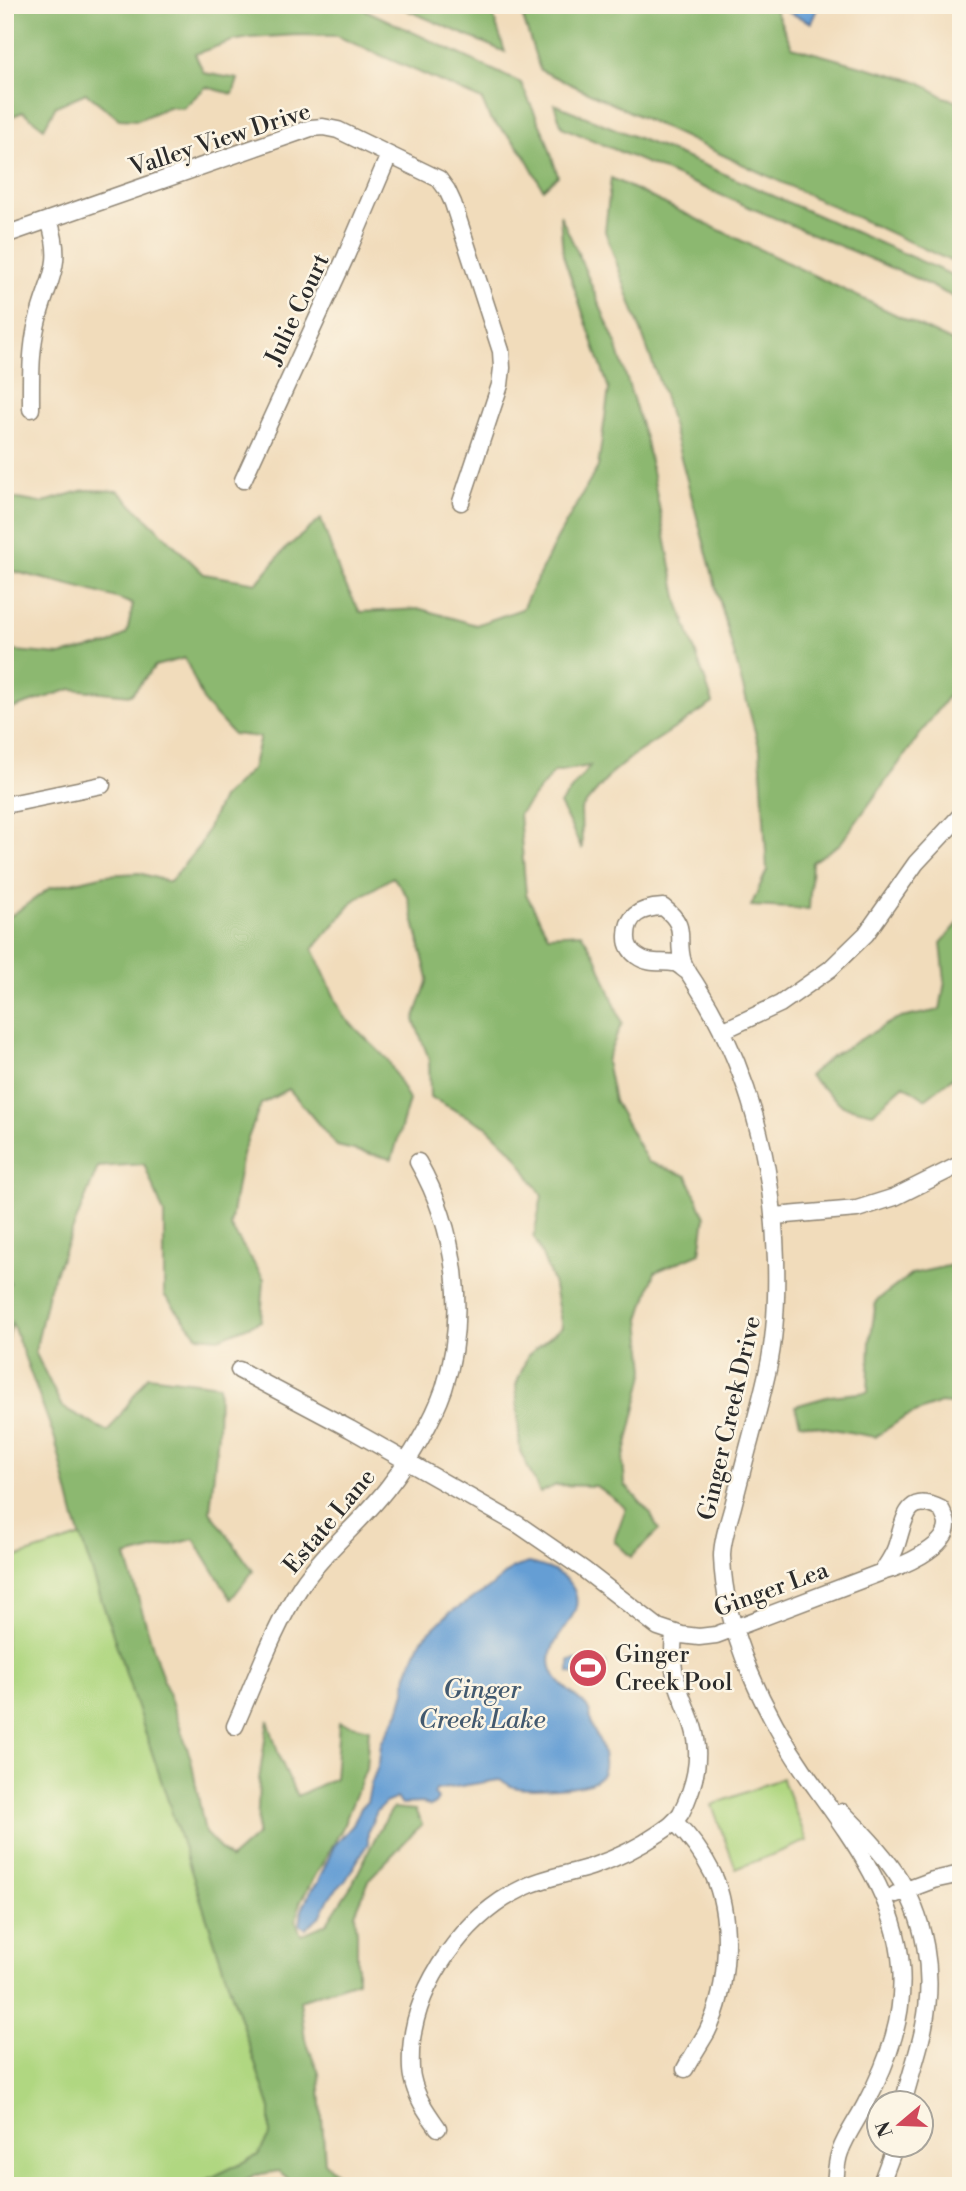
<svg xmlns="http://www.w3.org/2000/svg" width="966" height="2191" font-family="'Libre Bodoni',serif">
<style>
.green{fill:#b0d781;stroke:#6e8156;stroke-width:2}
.forest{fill:#8cb86f;stroke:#5c724d;stroke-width:2}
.water{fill:#659ed4;stroke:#486480;stroke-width:2}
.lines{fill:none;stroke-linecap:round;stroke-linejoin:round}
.minor-casing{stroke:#8e8473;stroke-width:19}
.minor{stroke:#fff;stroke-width:16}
.labels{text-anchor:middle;stroke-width:5;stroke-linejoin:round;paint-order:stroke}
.street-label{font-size:24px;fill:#2b2b2b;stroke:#fcf5e5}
.poi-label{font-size:24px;fill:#2b2b2b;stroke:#fcf5e5;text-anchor:start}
.water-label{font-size:26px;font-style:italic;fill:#42596f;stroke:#fcf5e5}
</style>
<rect width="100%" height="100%" fill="#fcf5e5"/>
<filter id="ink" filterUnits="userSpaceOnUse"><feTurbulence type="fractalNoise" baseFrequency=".0143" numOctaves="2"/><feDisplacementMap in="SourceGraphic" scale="14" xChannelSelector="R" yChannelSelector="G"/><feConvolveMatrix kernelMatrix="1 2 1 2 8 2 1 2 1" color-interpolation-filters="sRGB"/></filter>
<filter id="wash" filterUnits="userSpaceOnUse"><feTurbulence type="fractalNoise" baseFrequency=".00686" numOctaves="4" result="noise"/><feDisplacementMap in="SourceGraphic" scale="28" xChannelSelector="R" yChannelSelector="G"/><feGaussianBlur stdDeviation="1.57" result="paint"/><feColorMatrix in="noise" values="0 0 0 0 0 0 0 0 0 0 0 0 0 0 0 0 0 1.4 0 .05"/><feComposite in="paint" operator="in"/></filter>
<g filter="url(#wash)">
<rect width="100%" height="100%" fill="#f1dcbb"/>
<path class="green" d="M 82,1536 L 286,2146 L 204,2186 L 5,2186 L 5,1561 Z
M 782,1778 L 807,1841 L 736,1869 L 712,1805 Z"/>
<path class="forest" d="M 5,5 L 355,5 L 521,83 L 546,138 L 558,176 L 543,189 L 524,154 L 510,137 L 490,119 L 482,100 L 337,36 L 297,35 L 250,38 L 232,41 L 195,54 L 204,73 L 238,79 L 233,94 L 206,87 L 183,108 L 168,107 L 138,120 L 119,119 L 86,93 L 56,106 L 44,128 L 23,112 L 5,119 Z
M 395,5 L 490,5 L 505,52 Z
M 519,5 L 773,5 L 792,47 L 920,82 L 944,97 L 961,103 L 961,266 L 540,70 Z
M 554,104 L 704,165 L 961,279 L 961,301 L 917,279 L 562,127 Z
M 611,178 L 961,346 L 961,676 L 951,692 L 840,844 L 812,862 L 809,909 L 751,906 L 767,870 L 760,750 L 664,395 L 605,231 Z
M 560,215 L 577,251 L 616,344 L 646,441 L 678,602 L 713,703 L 634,755 L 612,773 L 581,809 L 582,849 L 560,804 L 590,766 L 554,772 L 519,814 L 526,894 L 548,935 L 581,933 L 596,957 L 622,1023 L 606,1061 L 614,1101 L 648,1162 L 687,1176 L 705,1217 L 700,1253 L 655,1272 L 640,1319 L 645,1370 L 623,1461 L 625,1485 L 650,1513 L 659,1530 L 631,1557 L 614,1541 L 626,1508 L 596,1486 L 556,1485 L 540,1493 L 520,1451 L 516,1385 L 528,1355 L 562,1327 L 553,1282 L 534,1236 L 542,1196 L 515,1154 L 487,1127 L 430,1097 L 429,1059 L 414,1020 L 428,979 L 408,897 L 393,877 L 355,900 L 313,949 L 343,1016 L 388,1060 L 409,1100 L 392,1159 L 337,1146 L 289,1089 L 261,1104 L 242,1154 L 230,1226 L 264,1279 L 261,1321 L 219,1338 L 198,1336 L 164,1295 L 164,1214 L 144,1164 L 98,1167 L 49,1288 L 35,1352 L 62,1407 L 108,1432 L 148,1376 L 219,1385 L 218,1433 L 210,1511 L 253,1571 L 231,1599 L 194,1539 L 126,1557 L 158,1664 L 191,1759 L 205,1833 L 230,1859 L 257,1835 L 259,1780 L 268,1720 L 280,1759 L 297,1796 L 335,1778 L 339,1722 L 369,1729 L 366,1769 L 342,1829 L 300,1902 L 296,1921 L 301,1935 L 326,1924 L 353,1883 L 380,1828 L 393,1808 L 415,1810 L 422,1824 L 370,1878 L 355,1914 L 357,1932 L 357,1981 L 300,2000 L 305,2039 L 319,2073 L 325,2163 L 351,2186 L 297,2186 L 279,2171 L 255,2175 L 230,2186 L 194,2186 L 258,2155 L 270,2134 L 270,2109 L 75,1520 L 55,1439 L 12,1323 L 5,1350 L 5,1286 L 10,1283 L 5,1273 L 5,920 L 50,888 L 105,875 L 139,873 L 170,882 L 200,845 L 222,798 L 252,769 L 260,737 L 233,734 L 205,704 L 185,658 L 155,666 L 131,695 L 71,689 L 5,711 L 5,650 L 60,655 L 110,644 L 127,633 L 133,604 C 92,588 48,581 5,569 L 5,497 L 41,503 L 84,490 L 118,491 L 204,574 L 257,583 L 284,550 L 321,519 L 341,577 L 360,612 L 421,609 L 476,625 L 522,609 L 557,539 L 598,467 L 609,389 L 563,255 Z
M 961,920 L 961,1071 L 925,1099 L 904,1085 L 873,1113 L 843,1106 L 809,1076 L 830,1057 L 896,1019 L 940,1010 L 945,981 L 941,943 Z
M 961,1263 L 961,1405 L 940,1403 L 905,1417 L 875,1437 L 800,1423 L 795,1406 L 830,1396 L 868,1392 L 870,1342 L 876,1301 L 912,1274 Z"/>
<path class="water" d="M 792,5 L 811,5 L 817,9 L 811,23 L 788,12 Z
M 529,1563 C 546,1567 560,1571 571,1585 C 593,1616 543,1636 551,1667 C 555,1684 575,1694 586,1706 C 592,1713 590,1719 592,1726 C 594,1733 599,1738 601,1745 C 603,1754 606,1763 603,1771 C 602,1776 597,1780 592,1782 C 579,1788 527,1791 513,1787 C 507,1785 505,1781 499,1780 L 436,1790 L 434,1794 L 438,1799 L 435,1804 L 430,1806 L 423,1803 L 402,1804 L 397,1798 L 385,1803 L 377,1811 L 368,1831 L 368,1843 L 346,1880 L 330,1896 L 321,1915 L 306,1928 L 300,1925 L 302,1910 L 310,1892 L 318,1882 L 334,1846 L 353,1825 L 362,1806 L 367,1802 L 371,1784 L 379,1763 L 381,1743 L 399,1712 L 405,1692 L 407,1674 L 421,1640 L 449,1613 L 488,1589 L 513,1568 Z
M 585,1659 L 606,1663 L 606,1675 L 592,1677 L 569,1673 L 569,1661 Z"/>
</g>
<g filter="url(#ink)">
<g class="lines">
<g class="minor-casing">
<path id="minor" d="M 5,235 L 311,128 L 323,127 L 338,130 L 439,179 L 447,190 L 453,203 L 501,351 L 502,368 L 500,385 L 461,502
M 31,409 C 31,380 30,352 37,323 C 47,279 65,268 49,220
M 243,480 L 346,256 L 389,155
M 5,805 L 102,785
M 688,972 C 683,969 679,964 674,963 C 661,961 649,965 637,956 C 631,952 627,945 627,938 C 626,914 642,908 663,907 C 690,928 675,937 683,962 C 686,970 692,978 697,986 C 749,1067 773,1163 776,1260 C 777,1296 776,1333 768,1369 C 758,1414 745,1458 734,1502 C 730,1519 722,1538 722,1556 C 724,1632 765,1715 808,1777 C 848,1833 896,1894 901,1966 C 905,2015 889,2060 866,2103 C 858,2119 846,2135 840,2152 C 836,2162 836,2175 835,2186
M 722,1031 L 780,1004 L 830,969 L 866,934 L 916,863 L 961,815
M 775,1216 L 857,1209 L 895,1197 L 961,1164
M 239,1370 L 350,1429 L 519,1525 L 583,1569 L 658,1627 L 682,1635 L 699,1637 L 716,1635 L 882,1572 C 900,1567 947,1548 947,1525 C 947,1520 943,1513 941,1509 C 905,1491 905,1521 896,1547 C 893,1556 887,1564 882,1572
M 235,1726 C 256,1679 273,1629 301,1586 C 326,1549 362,1522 389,1486 C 410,1459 433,1421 444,1389 C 468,1316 456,1228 418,1162
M 842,1812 C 861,1831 880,1850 895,1872 C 926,1917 935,1974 924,2026 C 919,2052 909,2078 903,2104
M 675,1822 C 690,1837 703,1854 713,1874 C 733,1918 729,1988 707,2032 C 700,2044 692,2056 685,2069
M 896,1894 L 933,1880 L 961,1874
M 438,2128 C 426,2111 416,2097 412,2077 C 410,2068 411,2059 411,2050 C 415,1984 465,1915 525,1887 C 546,1877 569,1874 591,1867 C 614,1859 638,1848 658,1834 C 667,1828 675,1823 681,1813 C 695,1786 702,1755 693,1726 C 687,1707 677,1690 674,1670 C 672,1658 673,1646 674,1633
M 880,2186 L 895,2146"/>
</g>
<use href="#minor" class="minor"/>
</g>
</g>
<defs>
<g id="stadium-disc" transform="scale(2.0125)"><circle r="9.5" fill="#d1495b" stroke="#fcf5e5"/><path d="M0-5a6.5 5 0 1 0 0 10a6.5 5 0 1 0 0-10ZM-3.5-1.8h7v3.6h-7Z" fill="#fff"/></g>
</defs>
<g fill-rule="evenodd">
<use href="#stadium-disc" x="588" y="1668"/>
</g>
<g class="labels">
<g class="street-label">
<text transform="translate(220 139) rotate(-18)" y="8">Valley View Drive</text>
<text transform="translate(297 309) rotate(-65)" y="8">Julie Court</text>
<text transform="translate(729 1418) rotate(-77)" y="8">Ginger Creek Drive</text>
<text transform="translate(329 1521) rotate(-50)" y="8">Estate Lane</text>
<text transform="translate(771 1589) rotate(-20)" y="8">Ginger Lea</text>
</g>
<g class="poi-label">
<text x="615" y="1662">Ginger<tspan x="615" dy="28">Creek Pool</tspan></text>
</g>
<g class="water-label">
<text x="482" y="1698">Ginger<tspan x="482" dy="30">Creek Lake</tspan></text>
</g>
</g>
<rect width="966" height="2191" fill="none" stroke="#fcf5e5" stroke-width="28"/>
<g transform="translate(900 2124) rotate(251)"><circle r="33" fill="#fcf5e5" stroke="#a8a49b" stroke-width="2"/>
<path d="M0-5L12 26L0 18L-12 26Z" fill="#d1495b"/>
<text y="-10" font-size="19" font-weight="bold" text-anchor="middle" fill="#2b2b2b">N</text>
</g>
</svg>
